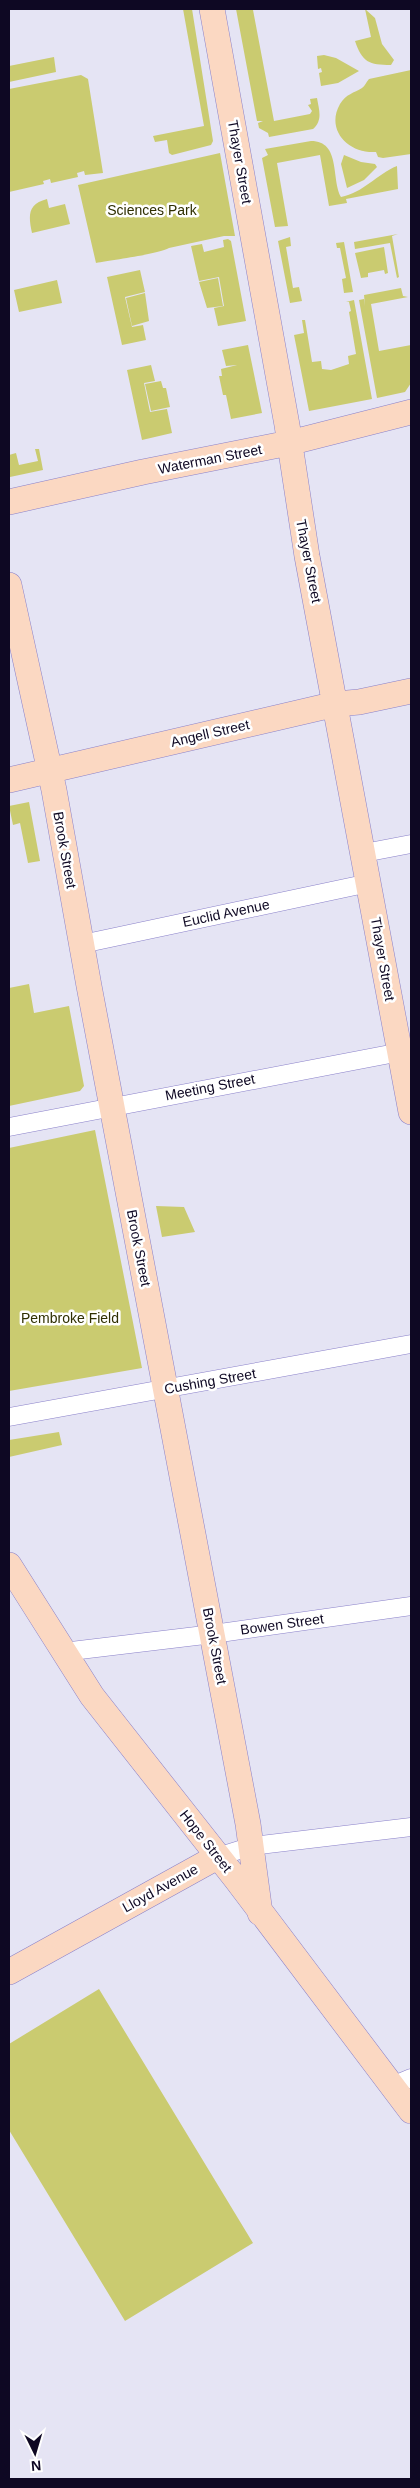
<svg xmlns="http://www.w3.org/2000/svg" width="420" height="2488" font-family="Arial,sans-serif">
<style>
.green{fill:#cacb70}
.lines{fill:none;stroke-linecap:round;stroke-linejoin:round}
.street-casing{stroke:#8a81ca;stroke-width:19}
.secondary-casing{stroke:#8a81ca;stroke-width:26}
.street{stroke:#fff;stroke-width:18}
.secondary{stroke:#fbd8c2;stroke-width:25}
.labels{text-anchor:middle;stroke-width:5;stroke-linejoin:round;paint-order:stroke}
.street-label{font-size:14px;fill:#0e0823;stroke:#fff}
.park-label{font-size:14px;fill:#2f2f02;stroke:#fff}
</style>
<rect width="100%" height="100%" fill="#e5e4f4"/>
<path class="green" d="M 183,9 L 192,9 L 213,141 L 211,145 L 172,155 L 169,153 L 167,140 L 155,142 L 153,136 L 204,126 Z
M 236,9 L 253,10 L 274,121 L 310,114 L 312,111 L 308,105 L 311,104 L 310,99 L 317,98 C 319,110 323,120 313,129 L 269,137 L 268,133 L 259,128 L 258,123 L 263,121 L 257,121 Z
M 365,9 L 375,18 L 382,44 L 394,60 L 391,65 C 369,65 362,62 355,41 L 371,37 Z
M 324,55 L 336,58 L 359,71 L 338,83 L 321,86 L 319,73 L 322,72 L 321,68 L 318,69 L 317,56 Z
M 54,57 L 56,72 L 9,82 L 9,66 Z
M 411,70 L 411,154 L 383,158 L 378,157 L 376,152 C 349,154 325,130 340,104 C 346,94 354,93 362,88 C 365,86 366,82 369,79 Z
M 81,75 L 88,79 L 103,173 L 85,175 L 84,171 L 77,173 L 78,177 L 51,183 L 50,179 L 43,181 L 44,184 L 9,192 L 9,89 Z
M 311,141 C 341,141 331,179 341,197 C 363,193 377,174 397,166 L 398,189 L 346,199 L 347,203 L 329,206 L 320,155 L 277,163 L 288,226 L 275,227 L 262,158 L 268,155 L 265,149 Z
M 220,153 L 235,236 L 224,236 L 169,248 C 159,254 112,260 96,263 L 78,185 Z
M 344,155 L 361,162 L 375,164 L 377,167 L 364,180 L 347,188 L 341,164 Z
M 47,199 L 49,208 L 65,204 L 70,224 L 32,233 C 28,215 28,204 47,199 Z
M 398,234 L 392,236 L 399,277 L 397,278 L 390,243 L 355,249 L 354,242 Z
M 290,237 L 291,246 L 286,247 L 293,288 L 299,287 L 302,301 L 290,303 L 278,241 Z
M 228,239 L 231,241 L 246,321 L 218,326 L 214,308 L 224,306 L 219,277 L 199,281 L 191,246 L 202,244 L 204,252 L 224,247 L 223,240 Z
M 344,242 L 353,292 L 344,293 L 342,279 L 346,278 L 340,248 L 337,248 L 336,243 Z
M 384,247 L 388,273 L 385,274 L 384,270 L 368,273 L 368,277 L 361,278 L 355,253 Z
M 140,270 L 145,292 L 125,297 L 132,327 L 143,325 L 146,340 L 122,345 L 107,277 Z
M 218,278 L 223,306 L 207,308 L 199,282 Z
M 57,280 L 62,303 L 19,312 L 14,290 Z
M 401,288 L 403,296 L 408,297 L 371,304 L 379,351 L 411,345 L 411,383 L 405,392 L 377,398 L 359,300 L 364,299 L 365,306 L 364,295 Z
M 145,293 L 149,321 L 132,326 L 126,298 Z
M 354,300 L 372,399 L 309,411 L 294,335 L 304,333 L 302,320 L 305,320 L 312,362 L 321,361 L 322,369 L 331,370 L 349,364 L 348,356 L 356,354 L 349,312 L 351,311 L 349,302 L 346,302 Z
M 248,345 L 262,413 L 231,419 L 226,395 L 223,395 L 219,376 L 222,376 L 221,369 L 237,365 L 226,366 L 222,350 Z
M 151,365 L 155,381 L 144,383 L 150,412 L 167,409 L 172,433 L 142,440 L 127,370 Z
M 161,381 L 163,388 L 166,388 L 170,407 L 151,411 L 145,384 Z
M 35,449 L 39,449 L 43,470 L 10,477 L 9,455 L 16,453 L 19,465 L 38,461 Z
M 29,802 L 40,861 L 28,863 L 20,823 L 13,825 L 9,806 Z
M 29,984 L 34,1013 L 69,1006 L 84,1086 L 80,1091 L 9,1106 L 9,988 Z
M 95,1130 L 142,1368 L 9,1391 L 9,1148 Z
M 156,1206 L 184,1207 L 195,1232 L 162,1237 Z
M 59,1432 L 62,1445 L 9,1457 L 9,1440 Z
M 99,1989 L 253,2243 L 125,2321 L 9,2130 L 9,2044 Z"/>
<g class="lines">
<g class="street-casing">
<path id="street" d="M 364,853 L 411,844
M 82,944 L 369,883
M 9,1127 L 411,1050
M 9,1417 L 411,1344
M 63,1652 L 213,1634 L 411,1606
M 217,1857 L 252,1846 L 411,1827
M 392,2086 L 411,2078"/>
</g>
<g class="secondary-casing">
<path id="secondary" d="M 212,9 L 287,425 L 307,556 L 411,1112
M 9,502 L 143,472 L 289,443 L 411,412
M 9,585 L 54,790 L 89,986 L 248,1824 L 260,1913
M 9,780 L 336,704 L 359,702 L 411,691
M 9,1565 L 92,1696 L 236,1879 L 411,2111
M 9,1972 L 217,1857"/>
</g>
<use href="#street" class="street"/>
<use href="#secondary" class="secondary"/>
</g>
<g class="labels">
<g class="street-label">
<text transform="translate(240 162) rotate(80)" y="5">Thayer Street</text>
<text transform="translate(210 459) rotate(-11)" y="5">Waterman Street</text>
<text transform="translate(309 561) rotate(79)" y="5">Thayer Street</text>
<text transform="translate(210 733) rotate(-13)" y="5">Angell Street</text>
<text transform="translate(65 850) rotate(80)" y="5">Brook Street</text>
<text transform="translate(226 913) rotate(-12)" y="5">Euclid Avenue</text>
<text transform="translate(383 959) rotate(80)" y="5">Thayer Street</text>
<text transform="translate(210 1087) rotate(-11)" y="5">Meeting Street</text>
<text transform="translate(139 1248) rotate(79)" y="5">Brook Street</text>
<text transform="translate(210 1381) rotate(-10)" y="5">Cushing Street</text>
<text transform="translate(282 1624) rotate(-8)" y="5">Bowen Street</text>
<text transform="translate(215 1646) rotate(79)" y="5">Brook Street</text>
<text transform="translate(206 1841) rotate(52)" y="5">Hope Street</text>
<text transform="translate(160 1888) rotate(-29)" y="5">Lloyd Avenue</text>
</g>
<g class="park-label">
<text x="152" y="215">Sciences Park</text>
<text x="70" y="1323">Pembroke Field</text>
</g>
</g>
<rect width="420" height="2488" fill="none" stroke="#0e0823" stroke-width="20"/>
<g transform="translate(35 2453) rotate(175)" stroke="#ffffff" stroke-width="4" paint-order="stroke">
<path d="M0-4L9 19L0 12L-9 19Z" fill="#0e0823"/>
<text y="-8" font-size="14" font-weight="bold" text-anchor="middle" fill="#0e0823">N</text>
</g>
</svg>
